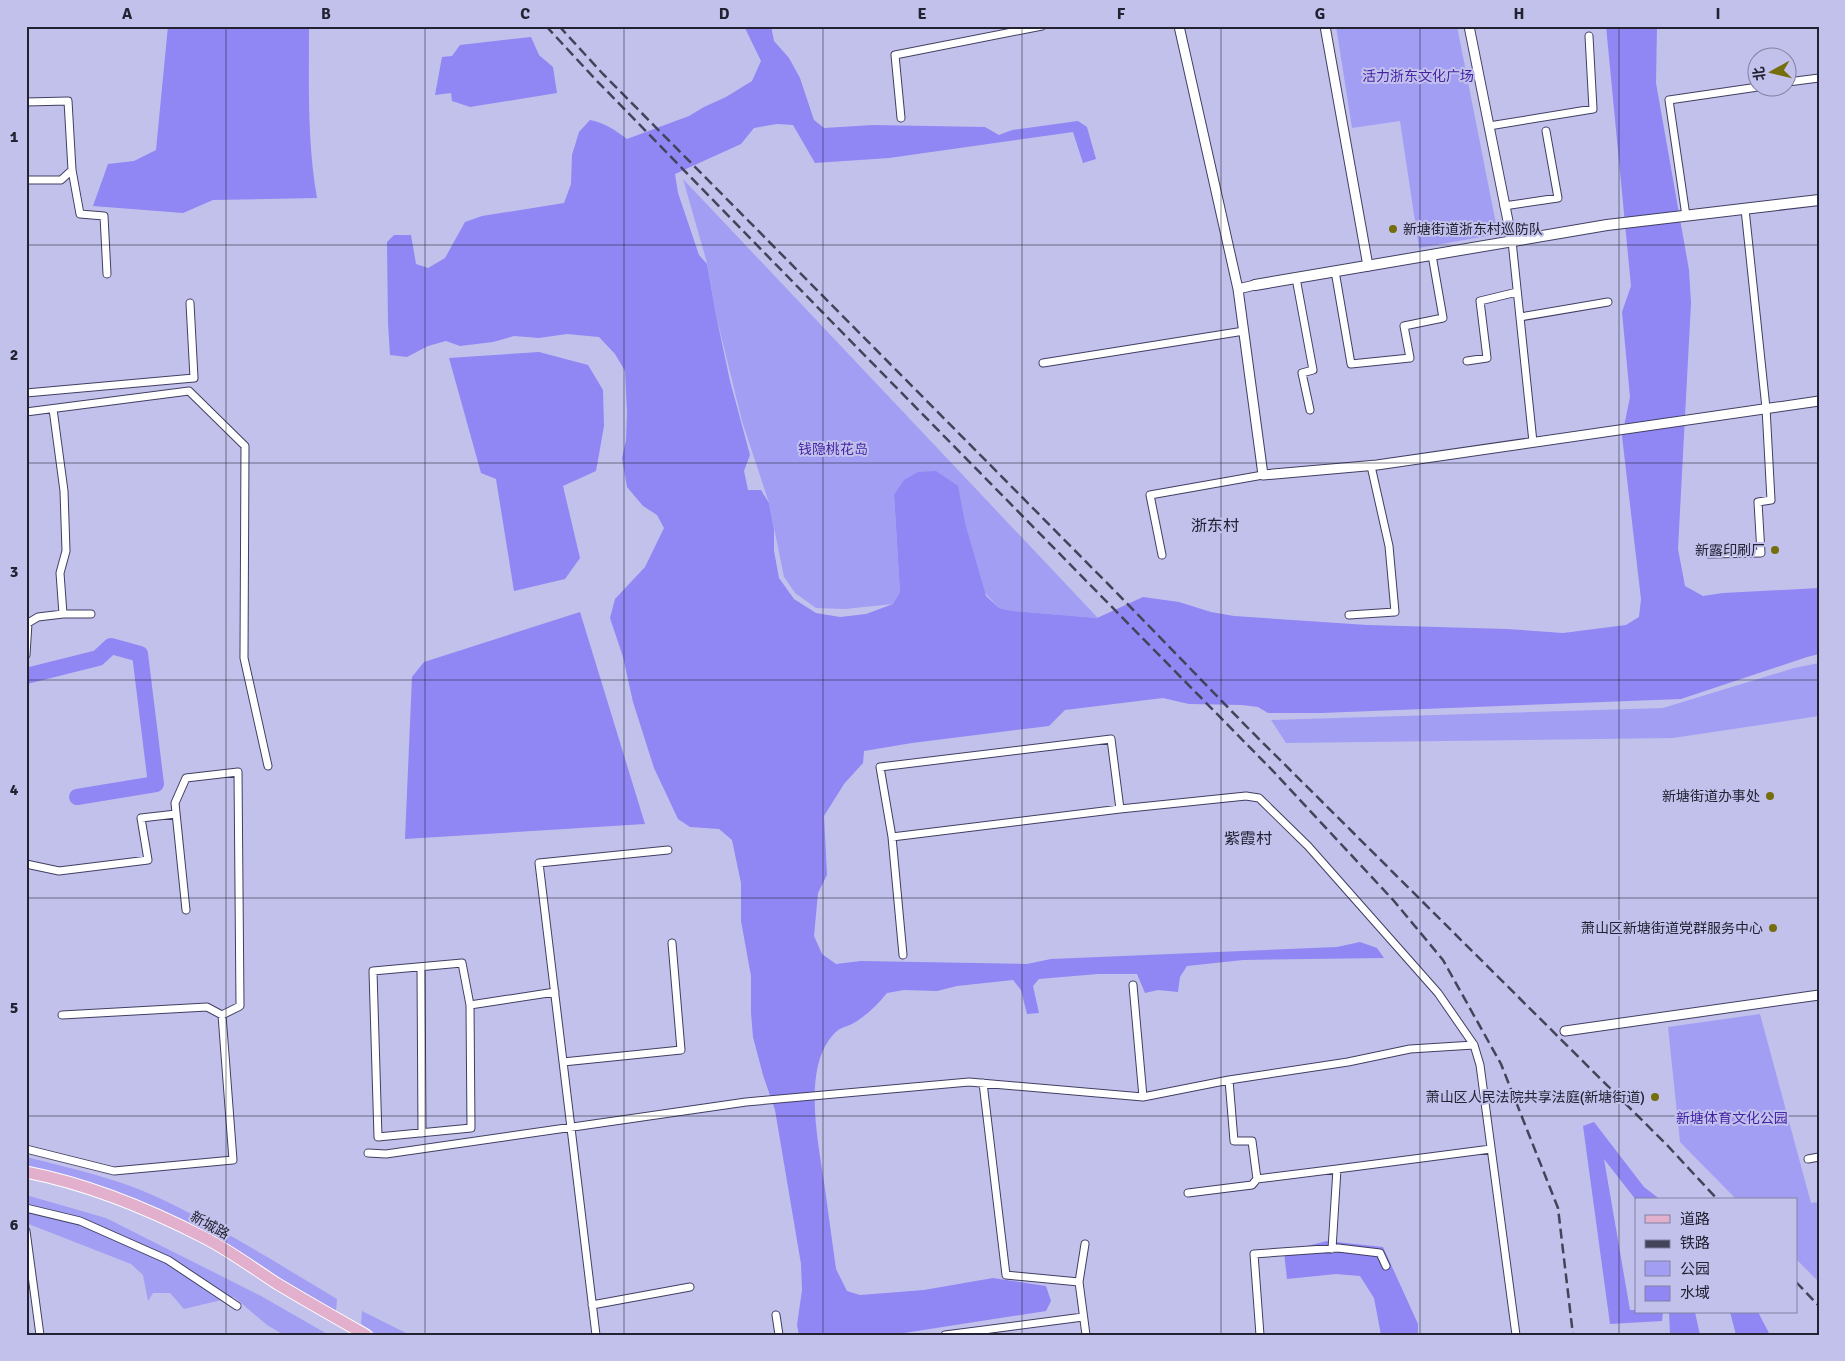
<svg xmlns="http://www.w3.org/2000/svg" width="1845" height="1361" font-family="Signika,'Noto Sans SC',sans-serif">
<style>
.green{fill:#a29ef4}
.water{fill:#9086f4}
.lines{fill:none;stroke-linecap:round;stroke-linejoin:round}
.river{stroke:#9086f4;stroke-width:16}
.minor-casing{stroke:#403f62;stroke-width:9}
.tertiary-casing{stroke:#403f62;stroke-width:11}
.secondary-casing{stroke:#403f62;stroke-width:12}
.primary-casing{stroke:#fff;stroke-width:13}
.minor{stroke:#fff;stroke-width:7}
.tertiary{stroke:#fff;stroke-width:9}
.secondary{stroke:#fff;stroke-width:10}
.primary{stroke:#e2b0cd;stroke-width:11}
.rail{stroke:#434359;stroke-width:2.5;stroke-dasharray:10 5;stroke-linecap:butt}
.grid{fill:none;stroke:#222232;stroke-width:1;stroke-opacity:0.55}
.poi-dot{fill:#746e0d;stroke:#c2c1ec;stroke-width:2}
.labels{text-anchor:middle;stroke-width:4;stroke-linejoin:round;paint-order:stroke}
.park-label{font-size:14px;fill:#4423a4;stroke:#c2c1ec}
.poi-label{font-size:14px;fill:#222232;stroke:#c2c1ec;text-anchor:end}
.street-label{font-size:14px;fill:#222232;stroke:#c2c1ec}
.quarter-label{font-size:16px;fill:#222232;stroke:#c2c1ec}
.neatline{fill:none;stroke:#222232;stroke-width:2}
.grid-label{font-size:16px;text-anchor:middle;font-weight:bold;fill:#222232}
</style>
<rect width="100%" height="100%" fill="#c2c1ec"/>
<path class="green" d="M 1336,26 L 1457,26 L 1498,234 L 1419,248 L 1400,121 L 1352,128 Z
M 683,179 L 1097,617 L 1097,618 L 1013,611 L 999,608 L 894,495 L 900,592 L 893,604 L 845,609 L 816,608 L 795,593 L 784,577 L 769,503 L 742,421 L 716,315 L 707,263 Z
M 1819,663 L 1819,716 L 1673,738 L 1286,743 L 1271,720 L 1663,708 L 1794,668 Z
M 1760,1014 L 1811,1203 L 1819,1202 L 1819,1282 L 1796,1259 L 1796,1200 L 1737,1200 L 1680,1142 L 1668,1027 Z
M 26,1157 C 70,1168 116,1178 157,1197 C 219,1226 278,1264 337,1299 L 336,1311 L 172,1216 L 101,1187 L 26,1166 Z
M 26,1195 L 106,1218 L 261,1296 L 329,1335 L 284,1335 L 267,1325 L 234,1297 L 184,1309 L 170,1293 L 153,1293 L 148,1301 L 143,1275 L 131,1264 L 26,1223 Z
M 362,1311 L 408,1334 L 409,1335 L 378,1335 L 361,1324 Z"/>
<path class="water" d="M 168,26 L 309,26 C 309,84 307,141 317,198 L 213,200 L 183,213 L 93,206 L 108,164 L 134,161 L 156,150 Z
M 744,26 L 771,26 L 774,41 L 789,58 L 800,78 L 814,120 L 824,128 L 873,125 L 985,127 L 999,135 L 1012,130 L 1078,121 L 1087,127 L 1096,159 L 1083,163 L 1073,132 L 889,158 L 815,163 L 793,125 L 777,124 L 754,128 L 741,144 L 675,174 L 678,193 L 699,255 L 707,264 L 716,315 L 730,381 L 750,455 L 744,471 L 748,490 L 761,490 L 769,503 L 774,529 L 774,551 L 779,578 L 794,599 L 816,613 L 840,617 L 866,614 L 893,604 L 900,592 L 894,495 L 904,480 L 918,472 L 936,471 L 958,486 L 965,523 L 986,596 L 999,608 L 1013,611 L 1097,618 L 1143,597 L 1179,602 L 1211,612 L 1234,616 L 1367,625 L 1507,629 L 1563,633 L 1626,625 L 1639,617 L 1641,599 L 1622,436 L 1630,397 L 1622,312 L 1631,286 L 1606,26 L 1657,26 L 1656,83 L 1689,270 L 1691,303 L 1678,549 L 1685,586 L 1703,596 L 1723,593 L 1819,588 L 1819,654 L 1807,657 L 1681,699 L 1321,713 L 1268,713 L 1258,707 L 1242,705 L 1189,704 L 1163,698 L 1065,710 L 1049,726 L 912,743 L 864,751 L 863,763 L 844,784 L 824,816 L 827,875 L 818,893 L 814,936 L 822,954 L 836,964 L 861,961 L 1027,964 L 1051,959 L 1337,947 L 1360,942 L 1377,948 L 1384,958 L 1243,960 L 1187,966 L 1180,977 L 1178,992 L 1158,990 L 1145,993 L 1137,974 L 1098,974 L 1039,979 L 1033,986 L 1039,1013 L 1027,1014 L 1021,990 L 1013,980 L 957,986 L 937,991 L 904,990 L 887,993 C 878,1004 869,1013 857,1021 C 843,1030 841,1024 829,1040 C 804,1074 818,1142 824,1182 C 828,1211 832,1240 836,1269 L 847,1291 L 860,1295 L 924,1290 L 993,1278 L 1046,1286 L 1051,1301 L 1046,1311 L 891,1335 L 799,1335 L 797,1325 L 802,1290 L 801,1264 L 775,1110 L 763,1075 L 753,1037 L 751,1013 L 751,976 L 741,921 L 741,883 L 732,840 L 719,829 L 690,827 L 678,819 L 654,768 L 633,702 L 623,657 L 610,618 L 615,599 L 645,567 L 664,528 L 657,515 L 643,506 L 627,487 L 622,458 L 626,440 L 627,413 L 625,371 L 615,354 L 599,337 L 567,334 L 539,338 L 514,336 L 493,342 L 460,346 L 446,341 L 428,346 L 407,357 L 390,355 L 388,323 L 387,242 L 394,235 L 411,235 L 416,264 L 428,268 L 445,258 L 465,222 L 482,216 L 564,203 L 571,184 L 572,155 L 579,132 L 590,120 C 605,123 615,130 627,139 L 689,116 L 704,107 L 726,97 L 752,81 L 761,61 Z
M 531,37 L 539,55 L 553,67 L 557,93 L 470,107 L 452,101 L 451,93 L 435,95 L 442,57 L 452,56 L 460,45 Z
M 539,352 L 588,365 L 603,390 L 604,426 L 596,471 L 563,486 L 580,558 L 565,579 L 514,591 L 496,479 L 481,473 L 449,358 Z
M 580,612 L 645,824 L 405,839 L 412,677 L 424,662 Z
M 1594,1122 L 1644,1187 L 1661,1200 L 1636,1200 L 1604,1159 L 1630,1310 L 1636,1310 L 1636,1312 L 1663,1312 L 1662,1321 L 1610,1324 L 1583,1126 Z
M 1327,1241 L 1383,1247 L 1418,1324 L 1418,1335 L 1381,1335 L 1374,1298 L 1360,1276 L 1336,1274 L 1287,1279 L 1284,1252 Z
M 1669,1312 L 1695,1312 L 1700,1335 L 1670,1335 Z
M 1730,1312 L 1758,1312 L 1770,1335 L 1736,1335 Z"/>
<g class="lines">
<path class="river" d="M 26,676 L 98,658 L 111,646 L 140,654 L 156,784 L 77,797"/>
<g class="minor-casing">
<path id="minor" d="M 1788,82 L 1819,78
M 26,102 L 68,101 L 72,170 L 80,214 L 104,216 L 107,274
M 901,118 L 895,55 L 1042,26
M 1489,126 L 1593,109 L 1589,36
M 26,180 L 61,180 L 72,170
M 1504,206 L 1558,198 L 1546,131
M 1686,216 L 1669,100 L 1758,87
M 1512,241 L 1533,442
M 1335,271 L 1351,364 L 1410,358 L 1404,326 L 1443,318 L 1432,255
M 1296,278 L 1313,370 L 1302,373 L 1310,410
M 1520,317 L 1608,302
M 1467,361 L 1487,358 L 1480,301 L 1517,292
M 1043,363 L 1244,331
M 26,393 L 194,378 L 190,303
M 53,409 L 64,491 L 66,551 L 60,573 L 63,614 L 91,614
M 26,412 L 189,391 L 245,446 L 244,658 L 268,766
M 1709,554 L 1761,553 L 1758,502 L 1771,500 L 1766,408 L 1745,209
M 1162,555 L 1150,495 L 1263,475
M 1349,615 L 1395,612 L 1389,546 L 1371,466
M 26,655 L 28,623 L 38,617 L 63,614
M 892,837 L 1120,809 L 1246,796 L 1259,798 L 1308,846 L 1438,993 L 1474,1045 L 1480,1065 L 1516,1335
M 26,864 L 59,871 L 148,860 L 141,818 L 176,814
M 903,955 L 892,837 L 880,767 L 1111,739 L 1120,809
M 462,963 L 470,1005 L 471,1128 L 378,1137 L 373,971 Z
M 421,967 L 422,1133
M 1133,985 L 1143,1097 L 1229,1080 L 1348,1062 L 1410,1049 L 1474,1045
M 470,1005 L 555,992
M 62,1015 L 207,1007 L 222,1015
M 563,1062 L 681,1050 L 672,943
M 1229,1080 L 1234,1141 L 1252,1141 L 1257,1179 L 1337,1169
M 983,1083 L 1006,1275 L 1079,1282
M 26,1149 L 114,1171 L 233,1160 L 222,1015 L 240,1006 L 238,772 L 186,778 L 175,803 L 186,910
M 368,1153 L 386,1154 L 746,1102 L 969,1082 L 1143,1097
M 1808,1159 L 1819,1157
M 1188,1193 L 1252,1185 L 1257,1179
M 26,1208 L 80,1221 L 168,1260 L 237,1306
M 26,1231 L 40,1335
M 1085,1244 L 1079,1282 L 1086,1335
M 1332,1249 L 1337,1169 L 1491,1149
M 592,1305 L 690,1287
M 776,1315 L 779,1335
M 596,1335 L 539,863 L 668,850
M 945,1335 L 1083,1317
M 1260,1335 L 1254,1254 L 1338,1248 L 1380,1253 L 1386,1266"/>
</g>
<g class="tertiary-casing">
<path id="tertiary" d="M 1179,26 L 1238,289
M 1325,26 L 1368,266
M 1469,26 L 1512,241
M 1255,285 L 1238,289 L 1263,475 L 1377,465 L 1819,401
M 1565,1031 L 1819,995"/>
</g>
<g class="secondary-casing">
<path id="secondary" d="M 1255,285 L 1607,225 L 1819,200"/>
</g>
<g class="primary-casing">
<path id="primary" d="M 26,1172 C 88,1184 149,1209 205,1238 C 230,1251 253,1268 276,1283 C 306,1301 336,1318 366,1335"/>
</g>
<use href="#minor" class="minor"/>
<use href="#tertiary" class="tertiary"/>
<use href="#secondary" class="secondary"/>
<use href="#primary" class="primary"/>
<path class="rail" d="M 546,26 L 596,80 L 830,320 L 1273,771 L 1394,901 L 1443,960 L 1501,1064 L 1558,1208 L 1573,1335
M 559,26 L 603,74 L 1109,585 L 1248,728 L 1666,1144 L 1718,1200
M 1796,1282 L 1819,1306"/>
</g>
<path class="grid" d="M 226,26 L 226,1335M 425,26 L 425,1335M 624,26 L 624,1335M 823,26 L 823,1335M 1022,26 L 1022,1335M 1221,26 L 1221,1335M 1420,26 L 1420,1335M 1619,26 L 1619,1335M 26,245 L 1819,245M 26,463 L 1819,463M 26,680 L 1819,680M 26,898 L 1819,898M 26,1116 L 1819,1116"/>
<g class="poi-dot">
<circle cx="1393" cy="229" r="5"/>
<circle cx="1775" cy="550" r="5"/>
<circle cx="1770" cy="796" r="5"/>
<circle cx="1773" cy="928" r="5"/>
<circle cx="1655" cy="1097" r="5"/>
</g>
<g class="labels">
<g class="park-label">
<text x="1418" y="81">活力浙东文化广场</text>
<text x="833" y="454">钱隐桃花岛</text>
<text x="1732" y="1123">新塘体育文化公园</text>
</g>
<g class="poi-label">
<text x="1403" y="234" text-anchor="start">新塘街道浙东村巡防队</text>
<text x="1765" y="555">新露印刷厂</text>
<text x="1760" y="801">新塘街道办事处</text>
<text x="1763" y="933">萧山区新塘街道党群服务中心</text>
<text x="1645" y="1102">萧山区人民法院共享法庭(新塘街道)</text>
</g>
<g class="street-label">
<text transform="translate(210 1225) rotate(29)" y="5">新城路</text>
</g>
<g class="quarter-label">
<text x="1215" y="531">浙东村</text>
<text x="1248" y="844">紫霞村</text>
</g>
</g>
<rect width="1845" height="1361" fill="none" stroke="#c2c1ec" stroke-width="55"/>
<rect x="1635" y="1198" width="162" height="115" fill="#c2c1ec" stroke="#8281a2"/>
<rect x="1645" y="1215" width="25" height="8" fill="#e2b0cd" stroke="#8281a2"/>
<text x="1680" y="1224" font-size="15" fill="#222232">道路</text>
<rect x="1645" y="1240" width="25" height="8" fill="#434359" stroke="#8281a2"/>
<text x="1680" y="1248" font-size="15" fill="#222232">铁路</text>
<rect x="1645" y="1261" width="25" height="15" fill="#a29ef4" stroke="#8281a2"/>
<text x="1680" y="1274" font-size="15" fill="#222232">公园</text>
<rect x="1645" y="1286" width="25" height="15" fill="#9086f4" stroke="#8281a2"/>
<text x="1680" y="1298" font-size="15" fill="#222232">水域</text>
<g transform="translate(1772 72) rotate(262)"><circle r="24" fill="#c2c1ec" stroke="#8281a2"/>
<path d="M0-4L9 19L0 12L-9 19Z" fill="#746e0d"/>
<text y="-8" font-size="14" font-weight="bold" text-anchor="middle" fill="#222232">北</text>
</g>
<rect x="28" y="28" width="1790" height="1306" class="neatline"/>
<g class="grid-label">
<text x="127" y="19">A</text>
<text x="326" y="19">B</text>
<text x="525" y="19">C</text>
<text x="724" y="19">D</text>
<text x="922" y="19">E</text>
<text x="1121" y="19">F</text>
<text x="1320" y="19">G</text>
<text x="1519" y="19">H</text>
<text x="1718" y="19">I</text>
<text x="14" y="142">1</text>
<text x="14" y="360">2</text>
<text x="14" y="577">3</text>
<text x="14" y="795">4</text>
<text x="14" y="1013">5</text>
<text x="14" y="1230">6</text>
</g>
</svg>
